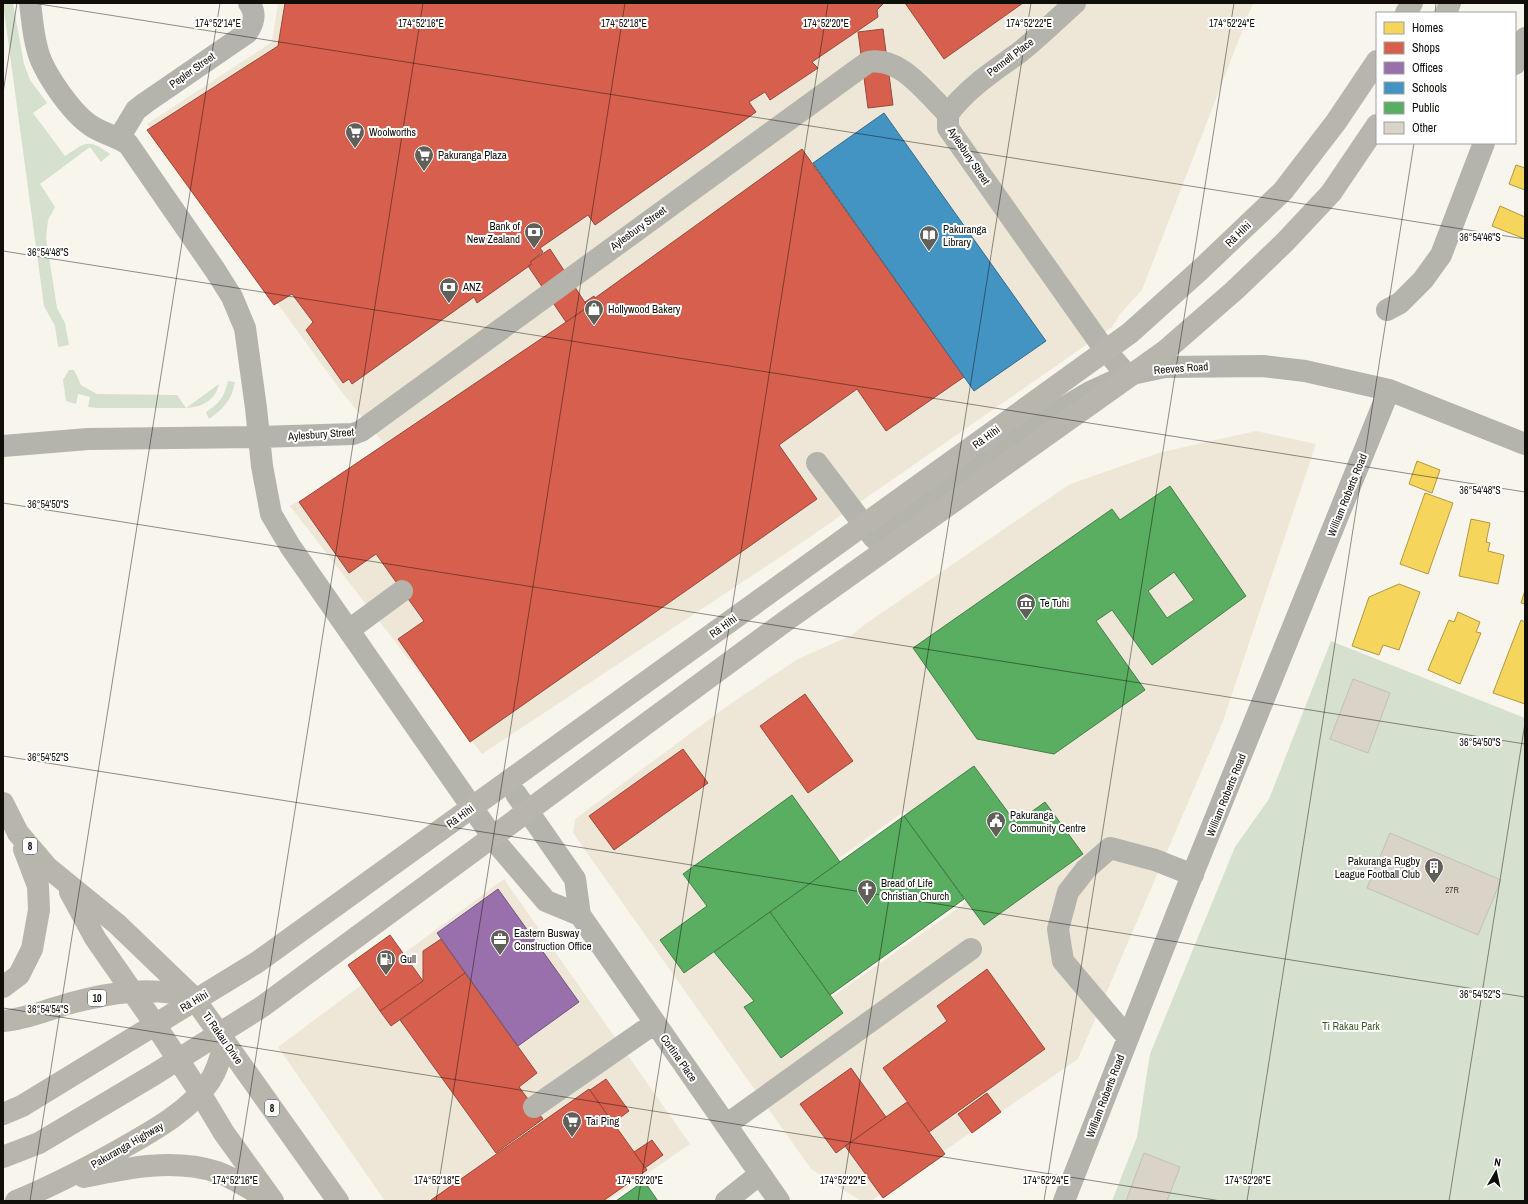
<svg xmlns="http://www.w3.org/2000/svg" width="1528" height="1204" font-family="'Archivo Narrow',sans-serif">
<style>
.built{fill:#eee7d8;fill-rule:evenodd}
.green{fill:#d6e0ce}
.homes{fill:#f6d55c;stroke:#b19943}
.shops{fill:#d6604d;stroke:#9b4739}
.offices{fill:#9970ab;stroke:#70537a}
.schools{fill:#4393c3;stroke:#346b8b}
.public{fill:#5aae61;stroke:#447e47;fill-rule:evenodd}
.building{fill:#d9d3c8;stroke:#c3c1ba}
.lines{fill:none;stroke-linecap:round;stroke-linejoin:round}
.minor{stroke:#b4b3ac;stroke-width:22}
.major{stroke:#b7b5ac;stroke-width:22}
.major-bridge{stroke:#b7b5ac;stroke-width:22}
.ticks{fill:none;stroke:#100e09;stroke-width:1;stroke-opacity:0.45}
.labels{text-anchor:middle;stroke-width:4;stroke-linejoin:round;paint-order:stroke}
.number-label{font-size:9px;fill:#423f39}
.shield{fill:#fff;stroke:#585653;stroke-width:1}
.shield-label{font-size:10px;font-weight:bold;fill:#100e09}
.street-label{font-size:11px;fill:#100e09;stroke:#fff}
.poi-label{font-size:11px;fill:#100e09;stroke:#fff;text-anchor:start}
.park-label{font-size:11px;fill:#385f2a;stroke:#fff}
.ticks-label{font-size:10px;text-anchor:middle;fill:#100e09;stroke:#fff;stroke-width:4;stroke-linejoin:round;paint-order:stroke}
</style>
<rect width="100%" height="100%" fill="#f8f5ed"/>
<path class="built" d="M 278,3 L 1253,3 L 1142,290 L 1120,314 L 1112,327 L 794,548 L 482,754 L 290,506 L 389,450 L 341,391 L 147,124 L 272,42 Z
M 1256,431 L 1316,444 L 1223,721 L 1078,1059 L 871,1201 L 861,1201 L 811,1169 L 573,833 L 575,819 L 730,704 L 798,659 L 852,635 L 864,625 L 1070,484 L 1162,452 ZM 905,811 L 971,899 L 829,999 L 765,911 Z
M 504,879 L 690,1144 L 608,1201 L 385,1201 L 278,1047 Z"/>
<path class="green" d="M 3,3 L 13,3 L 24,64 L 30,80 L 47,103 L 33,113 L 65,156 C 86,142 88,138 110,154 L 101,162 L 90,147 L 40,184 L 55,207 L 48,220 L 46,238 L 57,308 L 65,323 L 69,345 L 58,347 L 55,326 L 44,306 Z
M 69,370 L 74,370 L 81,385 L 97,394 L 177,395 L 186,408 L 219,384 C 215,401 202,407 186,408 L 98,408 L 88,407 L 90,397 L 78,394 L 76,404 L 66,401 L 63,380 Z
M 228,381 L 235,382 C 232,400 223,409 209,419 L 206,412 C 220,403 224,397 228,381 Z
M 1331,641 L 1525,718 L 1525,1201 L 1112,1201 L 1137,1137 L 1150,1054 L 1235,847 L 1269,799 Z"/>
<path class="homes" d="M 1516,165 L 1525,168 L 1525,190 L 1509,184 Z
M 1500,206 L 1525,217 L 1525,239 L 1492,226 Z
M 1417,461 L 1440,470 L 1432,493 L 1409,484 Z
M 1425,493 L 1453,503 L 1428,574 L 1400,564 Z
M 1471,519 L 1490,523 L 1486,542 L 1490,543 L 1488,551 L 1504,555 L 1498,584 L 1459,576 Z
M 1399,584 L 1420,592 L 1399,650 L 1383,645 L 1379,655 L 1352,646 L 1369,597 Z
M 1525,590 L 1525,604 L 1521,603 Z
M 1458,612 L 1480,622 L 1476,632 L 1481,633 L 1460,684 L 1428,670 L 1449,620 L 1454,622 Z
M 1521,620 L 1525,622 L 1525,704 L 1493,693 Z"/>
<path class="shops" d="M 285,3 L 884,3 L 877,10 L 878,17 L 812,62 L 818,68 L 770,100 L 765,92 L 749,102 L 756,112 L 595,225 L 588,215 L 540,248 L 543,252 L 530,262 L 532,264 L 477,303 L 474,297 L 352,384 L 349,379 L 343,383 L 306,330 L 313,322 L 292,294 L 274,305 L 147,130 L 278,46 Z
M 905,3 L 1023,3 L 944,59 Z
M 883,29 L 893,105 L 868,108 L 858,32 Z
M 802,149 L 964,377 L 886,431 L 857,389 L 779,445 L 817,499 L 470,742 L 398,639 L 424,621 L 376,554 L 349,573 L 299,502 L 566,322 L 588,307 L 585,302 L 594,296 L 595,298 Z
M 550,249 L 588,307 L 566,322 L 528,266 L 532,264 L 530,262 Z
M 805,694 L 853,761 L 808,793 L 760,726 Z
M 683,749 L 708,783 L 614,850 L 589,816 Z
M 390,935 L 423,981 L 380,1011 L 348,965 Z
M 441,939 L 465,973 L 391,1026 L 380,1011 L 423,981 L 423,951 Z
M 987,969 L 1045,1049 L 929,1132 L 883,1068 L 947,1021 L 937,1006 Z
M 465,973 L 537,1073 L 519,1087 L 543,1119 L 496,1153 L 400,1020 Z
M 851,1068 L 886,1117 L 836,1153 L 800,1104 Z
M 606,1079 L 629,1111 L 613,1123 L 590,1090 Z
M 589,1089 L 647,1170 L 603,1201 L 432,1201 L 431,1200 Z
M 987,1093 L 1001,1112 L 972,1133 L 958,1114 Z
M 907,1102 L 945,1154 L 883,1198 L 845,1146 Z
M 652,1140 L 663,1155 L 645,1168 L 634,1152 Z"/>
<path class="offices" d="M 498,889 L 579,1002 L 518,1046 L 437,933 Z"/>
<path class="schools" d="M 884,113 L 1046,341 L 974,391 L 813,163 Z"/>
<path class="public" d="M 1170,486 L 1246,596 L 1152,665 L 1112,610 L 1096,621 L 1145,690 L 1054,754 L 977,739 L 913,648 L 1112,509 L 1120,520 ZM 1174,572 L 1194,600 L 1167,618 L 1148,591 Z
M 974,766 L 1016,823 L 1045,802 L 1083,854 L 984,925 L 904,816 Z
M 792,795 L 840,862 L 684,973 L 660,940 L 707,906 L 683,874 Z
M 904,816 L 964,899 L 830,995 L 770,912 Z
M 770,912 L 843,1013 L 781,1058 L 744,1007 L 754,1001 L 714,952 Z
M 644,1181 L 658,1201 L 616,1201 Z"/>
<path class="building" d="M 1353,679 L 1390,693 L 1368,753 L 1330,739 Z
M 1390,833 L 1501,880 L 1478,935 L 1367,888 Z
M 1144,1153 L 1180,1167 L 1167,1201 L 1126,1201 Z"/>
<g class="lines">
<path class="minor" d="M 30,3 C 32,18 33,34 37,48 C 42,71 71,112 90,125 C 101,133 116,136 128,144 L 215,270 L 232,297 L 245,328 L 256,408 L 262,466 L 271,514 L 290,546 L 499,846 L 546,901 L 580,915
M 1515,64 L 1525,38
M 948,114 C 967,88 994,71 1020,52 C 1039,37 1057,19 1075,3
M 119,138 L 136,110 L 145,103 L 247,33 C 254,23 257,14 249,3
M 1387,310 L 1400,303 L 1423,280 L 1441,255 L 1484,143
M 3,446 L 88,439 L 259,437 L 353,434 L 361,431 L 868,62 C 901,56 926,93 948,114 L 948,128 L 1102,346 L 1127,375
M 817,463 L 874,538 L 1063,408 L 1090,392 L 1127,375 L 1165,367 L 1263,366 L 1305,371 L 1389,390 L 1525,444
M 349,630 L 402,591
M 516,794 L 575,879 L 580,915 L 779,1201
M 1128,1038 L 1063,961 L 1058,929 L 1068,892 L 1086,869 L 1110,848 L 1155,860 L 1193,875
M 534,1107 L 655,1023
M 726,1125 L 971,949
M 726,1201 L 760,1174
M 1064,1201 L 1183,898 L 1389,390"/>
<path class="major" d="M 1406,13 L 1412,3
M 1446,13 L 1450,3
M 3,803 L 18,833 L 47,867 L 117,924 L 193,997 L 338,1201
M 70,892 L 95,938 L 150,1017 L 200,1093 L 224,1133 L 273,1201
M 3,987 L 19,975 L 32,949 L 39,910 L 38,886 L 24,849
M 3,1021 C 27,1019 49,1009 71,1003 C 113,992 151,986 193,997
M 84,1177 C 127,1168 173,1158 217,1172 C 235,1178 252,1191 269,1200
M 16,1201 C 52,1186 85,1169 119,1150 C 149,1133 190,1111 210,1081 C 218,1069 221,1055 225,1041"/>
<path class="major-bridge" d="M 3,1114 L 22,1106 L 256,963 L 1130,333 L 1200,270 L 1283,191 L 1336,122 L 1377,61
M 3,1157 L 39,1143 L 155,1074 L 263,1006 L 787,620 L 1165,351 L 1235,290 L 1285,242 L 1331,193 L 1377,125"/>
</g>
<path class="ticks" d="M 33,3 L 1525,239M 1435,13 L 1436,3M 3,93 L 17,3M 3,251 L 1525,492M 3,503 L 1525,744M 3,756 L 1525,997M 3,1008 L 1221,1201M 30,1201 L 220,3M 233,1201 L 423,3M 436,1201 L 625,3M 638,1201 L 828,3M 841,1201 L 1031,3M 1044,1201 L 1234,3M 1247,1201 L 1414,143M 1449,1201 L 1525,723"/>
<defs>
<g id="supermarket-pin" transform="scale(1)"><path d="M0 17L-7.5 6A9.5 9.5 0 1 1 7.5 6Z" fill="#615f59" stroke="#fff"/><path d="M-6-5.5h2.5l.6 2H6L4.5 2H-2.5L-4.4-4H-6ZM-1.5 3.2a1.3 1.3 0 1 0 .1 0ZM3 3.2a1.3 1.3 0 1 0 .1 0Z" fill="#fff"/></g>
<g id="bank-pin" transform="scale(1)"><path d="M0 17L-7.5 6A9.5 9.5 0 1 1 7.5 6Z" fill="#615f59" stroke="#fff"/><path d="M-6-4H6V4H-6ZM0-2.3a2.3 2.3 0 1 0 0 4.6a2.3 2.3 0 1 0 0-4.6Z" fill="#fff"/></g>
<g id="library-pin" transform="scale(1)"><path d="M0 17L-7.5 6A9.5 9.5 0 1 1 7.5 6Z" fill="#615f59" stroke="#fff"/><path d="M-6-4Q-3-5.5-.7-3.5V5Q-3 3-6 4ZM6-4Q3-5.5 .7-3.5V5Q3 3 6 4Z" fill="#fff"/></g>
<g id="shop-pin" transform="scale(1)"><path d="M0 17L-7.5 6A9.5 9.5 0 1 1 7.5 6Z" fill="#615f59" stroke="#fff"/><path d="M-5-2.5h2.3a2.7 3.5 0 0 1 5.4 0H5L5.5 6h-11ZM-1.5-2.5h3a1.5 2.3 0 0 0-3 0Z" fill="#fff"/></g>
<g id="museum-pin" transform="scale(1)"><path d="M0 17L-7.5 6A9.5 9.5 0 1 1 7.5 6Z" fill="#615f59" stroke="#fff"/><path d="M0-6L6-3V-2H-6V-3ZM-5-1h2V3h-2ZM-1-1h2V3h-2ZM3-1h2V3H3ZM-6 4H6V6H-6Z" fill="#fff"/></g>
<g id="civic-pin" transform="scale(1)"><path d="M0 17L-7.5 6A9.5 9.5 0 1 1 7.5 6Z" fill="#615f59" stroke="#fff"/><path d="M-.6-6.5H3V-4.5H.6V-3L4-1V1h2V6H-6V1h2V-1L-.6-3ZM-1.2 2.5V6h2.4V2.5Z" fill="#fff"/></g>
<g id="building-pin" transform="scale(1)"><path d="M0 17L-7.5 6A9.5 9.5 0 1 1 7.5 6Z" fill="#615f59" stroke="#fff"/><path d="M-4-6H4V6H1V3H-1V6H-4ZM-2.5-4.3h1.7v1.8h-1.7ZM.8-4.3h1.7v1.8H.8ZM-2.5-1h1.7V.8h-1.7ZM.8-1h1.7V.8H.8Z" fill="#fff"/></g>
<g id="church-pin" transform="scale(1)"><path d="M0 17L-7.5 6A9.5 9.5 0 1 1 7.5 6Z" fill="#615f59" stroke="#fff"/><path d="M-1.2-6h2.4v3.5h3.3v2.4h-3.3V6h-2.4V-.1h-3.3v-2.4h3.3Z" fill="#fff"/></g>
<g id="office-pin" transform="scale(1)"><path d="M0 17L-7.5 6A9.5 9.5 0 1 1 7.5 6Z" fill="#615f59" stroke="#fff"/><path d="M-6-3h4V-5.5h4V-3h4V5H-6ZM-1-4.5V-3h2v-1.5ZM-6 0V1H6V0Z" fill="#fff"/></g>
<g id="fuel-pin" transform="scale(1)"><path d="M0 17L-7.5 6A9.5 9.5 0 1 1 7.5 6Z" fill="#615f59" stroke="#fff"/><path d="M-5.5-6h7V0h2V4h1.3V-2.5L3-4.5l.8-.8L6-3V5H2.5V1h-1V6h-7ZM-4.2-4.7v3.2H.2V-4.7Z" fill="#fff"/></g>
</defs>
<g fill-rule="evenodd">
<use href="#supermarket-pin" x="355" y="132"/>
<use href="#supermarket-pin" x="424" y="155"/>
<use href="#bank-pin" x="534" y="232"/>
<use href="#library-pin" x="929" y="235"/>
<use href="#bank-pin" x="449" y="287"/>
<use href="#shop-pin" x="594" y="309"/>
<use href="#museum-pin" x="1026" y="603"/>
<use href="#civic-pin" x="996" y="821"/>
<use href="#building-pin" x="1434" y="867"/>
<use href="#church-pin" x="867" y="889"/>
<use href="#office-pin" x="500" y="939"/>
<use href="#fuel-pin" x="386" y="959"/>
<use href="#supermarket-pin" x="572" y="1121"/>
</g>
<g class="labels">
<g class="number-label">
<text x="1452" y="893">27R</text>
</g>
<g class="shield">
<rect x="23" y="838" width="14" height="16" rx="3"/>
<rect x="88" y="990" width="18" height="16" rx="3"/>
<rect x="265" y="1100" width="14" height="16" rx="3"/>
</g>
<g class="shield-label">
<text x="30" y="850">8</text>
<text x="97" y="1002">10</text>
<text x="272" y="1112">8</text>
</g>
<g class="street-label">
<text transform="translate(1010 57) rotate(-37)" y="4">Pennell Place</text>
<text transform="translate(192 70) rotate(-35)" y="4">Pepler Street</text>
<text transform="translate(969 156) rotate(56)" y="4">Aylesbury Street</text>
<text transform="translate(638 228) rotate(-36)" y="4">Aylesbury Street</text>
<text transform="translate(1238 234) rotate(-44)" y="4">Rā Hihi</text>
<text transform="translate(1181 368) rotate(-4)" y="4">Reeves Road</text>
<text transform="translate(321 434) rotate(-4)" y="4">Aylesbury Street</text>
<text transform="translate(986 437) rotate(-36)" y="4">Rā Hihi</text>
<text transform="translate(1347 495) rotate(-68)" y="4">William Roberts Road</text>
<text transform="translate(723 626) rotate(-36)" y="4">Rā Hihi</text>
<text transform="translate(1226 795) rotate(-68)" y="4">William Roberts Road</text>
<text transform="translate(460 816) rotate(-36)" y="4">Rā Hihi</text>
<text transform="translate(194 1001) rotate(-31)" y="4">Rā Hihi</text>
<text transform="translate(223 1038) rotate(55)" y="4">Ti Rakau Drive</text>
<text transform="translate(679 1058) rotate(55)" y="4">Cortina Place</text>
<text transform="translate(1105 1096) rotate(-69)" y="4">William Roberts Road</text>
<text transform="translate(127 1145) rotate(-30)" y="4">Pakuranga Highway</text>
</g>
<g class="poi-label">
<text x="369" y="136">Woolworths</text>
<text x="438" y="159">Pakuranga Plaza</text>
<text x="520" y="230" text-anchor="end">Bank of<tspan x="520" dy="13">New Zealand</tspan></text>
<text x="943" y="233">Pakuranga<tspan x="943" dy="13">Library</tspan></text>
<text x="463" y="291">ANZ</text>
<text x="608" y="313">Hollywood Bakery</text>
<text x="1040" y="607">Te Tuhi</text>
<text x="1010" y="819">Pakuranga<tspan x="1010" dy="13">Community Centre</tspan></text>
<text x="1420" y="865" text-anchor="end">Pakuranga Rugby<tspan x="1420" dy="13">League Football Club</tspan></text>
<text x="881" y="887">Bread of Life<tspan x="881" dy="13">Christian Church</tspan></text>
<text x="514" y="937">Eastern Busway<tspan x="514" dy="13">Construction Office</tspan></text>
<text x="400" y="963">Gull</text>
<text x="586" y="1125">Tai Ping</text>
</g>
<g class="park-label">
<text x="1351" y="1030">Ti Rakau Park</text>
</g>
</g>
<g class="ticks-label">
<text x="218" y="27">174°52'14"E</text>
<text x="421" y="27">174°52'16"E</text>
<text x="624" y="27">174°52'18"E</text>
<text x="826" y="27">174°52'20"E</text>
<text x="1029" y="27">174°52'22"E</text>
<text x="1232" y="27">174°52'24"E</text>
<text x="1480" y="241">36°54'46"S</text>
<text x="48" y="256">36°54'48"S</text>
<text x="1480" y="494">36°54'48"S</text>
<text x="48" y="508">36°54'50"S</text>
<text x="1480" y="746">36°54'50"S</text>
<text x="48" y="761">36°54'52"S</text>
<text x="1480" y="998">36°54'52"S</text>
<text x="48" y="1013">36°54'54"S</text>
<text x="235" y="1184">174°52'16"E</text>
<text x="437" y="1184">174°52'18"E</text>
<text x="640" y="1184">174°52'20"E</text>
<text x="843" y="1184">174°52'22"E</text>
<text x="1046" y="1184">174°52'24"E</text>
<text x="1248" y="1184">174°52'26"E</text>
</g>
<rect width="1528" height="1204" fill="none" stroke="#100e09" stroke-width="8"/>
<rect x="1376" y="12" width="140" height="132" fill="#ffffff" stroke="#9f9f9d"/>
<rect x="1384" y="22" width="20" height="12" fill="#f6d55c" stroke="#9f9f9d"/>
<text x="1412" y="32" font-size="12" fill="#100e09">Homes</text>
<rect x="1384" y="42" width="20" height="12" fill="#d6604d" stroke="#9f9f9d"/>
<text x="1412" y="52" font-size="12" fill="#100e09">Shops</text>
<rect x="1384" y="62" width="20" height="12" fill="#9970ab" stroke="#9f9f9d"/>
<text x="1412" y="72" font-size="12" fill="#100e09">Offices</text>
<rect x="1384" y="82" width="20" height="12" fill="#4393c3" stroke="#9f9f9d"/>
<text x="1412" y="92" font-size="12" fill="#100e09">Schools</text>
<rect x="1384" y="102" width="20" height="12" fill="#5aae61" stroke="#9f9f9d"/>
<text x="1412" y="112" font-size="12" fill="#100e09">Public</text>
<rect x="1384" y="122" width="20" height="12" fill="#d9d3c8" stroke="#9f9f9d"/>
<text x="1412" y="132" font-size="12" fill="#100e09">Other</text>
<g transform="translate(1496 1172) rotate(9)" stroke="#ffffff" stroke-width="3" paint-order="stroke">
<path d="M0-3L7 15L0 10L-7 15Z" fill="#100e09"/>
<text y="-6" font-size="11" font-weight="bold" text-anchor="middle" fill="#100e09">N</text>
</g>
</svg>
